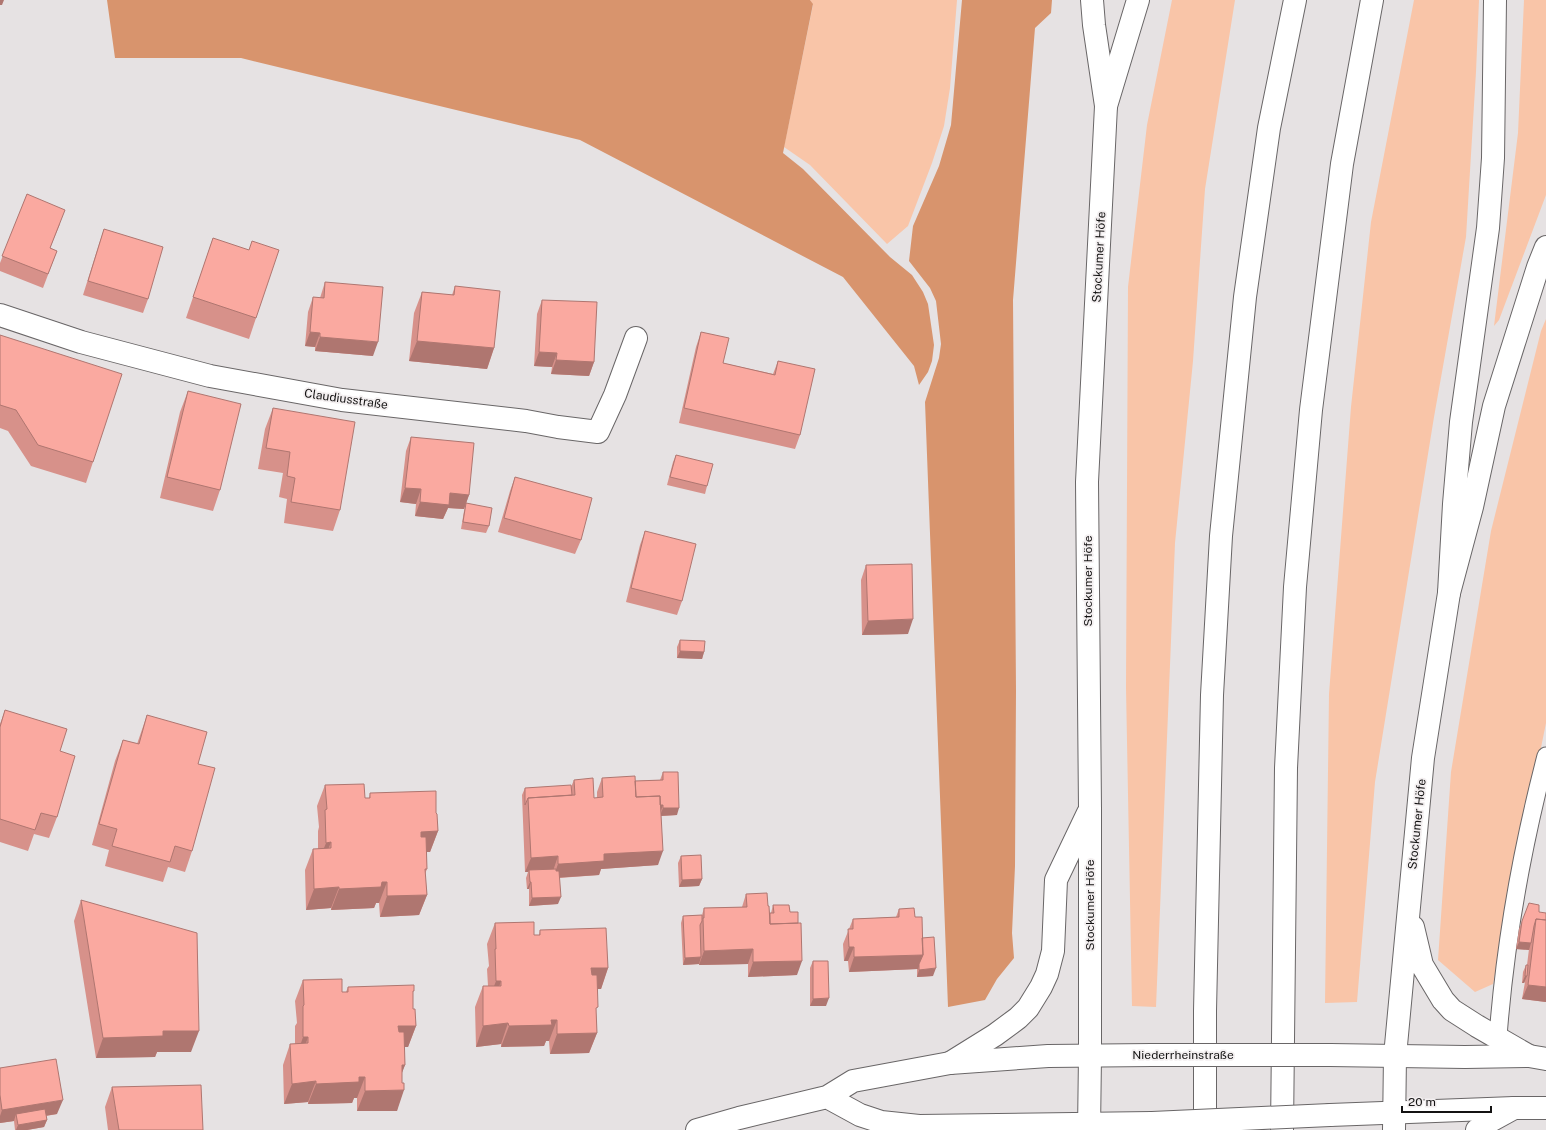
<svg xmlns="http://www.w3.org/2000/svg" width="1546" height="1130" font-family="'Public Sans',sans-serif">
<style>
.green{fill:#f9c5a8}
.forest{fill:#d8946d}
.lines{fill:none;stroke-linecap:round;stroke-linejoin:round}
.lane-casing{stroke:#696667;stroke-width:19}
.street-casing{stroke:#696667;stroke-width:24}
.secondary-casing{stroke:#696667;stroke-width:24}
.primary-casing{stroke:#696667;stroke-width:24}
.highway-casing{stroke:#696667;stroke-width:24}
.lane{stroke:#fff;stroke-width:17}
.street{stroke:#fff;stroke-width:22}
.secondary{stroke:#fff;stroke-width:22}
.primary{stroke:#fff;stroke-width:22}
.highway{stroke:#fff;stroke-width:22}
.secondary-bridge-casing{stroke:#696667;stroke-width:24;stroke-linecap:butt}
.secondary-bridge{stroke:#fff;stroke-width:22}
.wall{fill:#d7918a}
.shaded-wall{fill:#af7670}
.building{fill:#faa9a0;stroke:#af7670}
.labels{text-anchor:middle;stroke-width:3.5;stroke-linejoin:round;paint-order:stroke}
.street-label{font-size:12px;fill:#141313;stroke:#f3eff0}
</style>
<rect width="100%" height="100%" fill="#e6e2e3"/>
<path class="green" d="M 810,0 L 957,0 L 950,88 L 944,126 L 932,163 L 908,226 L 887,244 L 810,165 L 784,147 L 813,5 Z
M 1172,0 L 1235,0 L 1205,189 L 1193,361 L 1175,543 L 1156,1007 L 1132,1006 L 1126,688 L 1128,287 L 1147,125 Z
M 1414,0 L 1479,0 L 1476,72 L 1466,237 L 1434,417 L 1375,782 L 1357,1002 L 1325,1003 L 1329,694 L 1351,407 L 1371,222 Z
M 1524,0 L 1546,0 L 1546,195 L 1499,320 L 1494,326 L 1518,133 Z
M 1546,319 L 1546,723 L 1493,984 L 1475,992 L 1438,960 L 1451,772 L 1491,531 L 1541,331 Z"/>
<path class="forest" d="M 107,0 L 810,0 L 813,4 L 783,153 L 803,169 L 890,257 L 912,275 L 923,292 L 928,304 L 934,345 L 932,361 L 928,372 L 919,385 L 914,366 L 843,277 L 580,140 L 241,58 L 115,58 Z
M 962,0 L 1052,0 L 1051,13 L 1035,28 L 1013,300 L 1016,691 L 1015,866 L 1012,933 L 1014,958 L 997,979 L 985,1000 L 948,1007 L 925,402 L 939,358 L 941,344 L 936,301 L 930,288 L 909,261 L 913,226 L 939,166 L 951,125 Z"/>
<g class="lines">
<g class="lane-casing">
<path id="lane" d="M 1498,1037 C 1505,943 1522,848 1546,756"/>
</g>
<g class="street-casing">
<path id="street" d="M 0,315 L 81,342 L 210,376 L 342,400 L 526,421 L 558,427 L 598,432 L 615,395 L 636,338"/>
</g>
<g class="secondary-casing">
<path id="secondary" d="M 1330,1055 L 1465,1057 L 1529,1056 L 1546,1059
M 827,1097 L 860,1115 L 881,1122 L 919,1126 L 1152,1123
M 1330,1115 L 1514,1108 L 1546,1108
M 697,1130 L 739,1118 L 827,1097 L 853,1081 L 950,1063 L 1048,1056 L 1152,1055"/>
</g>
<g class="primary-casing">
<path id="primary" d="M 1413,927 L 1422,965 L 1443,1000 L 1452,1010 L 1477,1026 L 1529,1056
M 950,1063 L 995,1035 L 1018,1018 L 1028,1008 L 1041,987 L 1047,974 L 1053,951 L 1056,880 L 1088,813
M 919,1126 L 929,1130
M 1089,1130 L 1090,1056 L 1090,809 L 1087,482 L 1106,106 L 1094,25 L 1092,0
M 1394,1130 L 1395,1056 L 1423,758 L 1449,593 L 1472,507 L 1494,406 L 1538,267 L 1546,247
M 1477,1130 L 1485,1124 L 1514,1108"/>
</g>
<g class="highway-casing">
<path id="highway" d="M 1106,106 L 1138,0
M 1449,593 L 1454,504 L 1461,422 L 1488,228 L 1493,158 L 1495,0
M 1205,1130 L 1205,1011 L 1212,695 L 1221,536 L 1245,297 L 1269,128 L 1295,0
M 1282,1130 L 1286,768 L 1295,587 L 1311,410 L 1342,164 L 1372,0"/>
</g>
<use href="#lane" class="lane"/>
<use href="#street" class="street"/>
<use href="#secondary" class="secondary"/>
<use href="#primary" class="primary"/>
<use href="#highway" class="highway"/>
<g class="secondary-bridge-casing">
<path id="secondary-bridge" d="M 1152,1055 L 1330,1055
M 1152,1123 L 1330,1115"/>
</g>
<use href="#secondary-bridge" class="secondary-bridge"/>
</g>
<path class="wall" d="M 27,194 L 60,224 L 50,248 L 57,251 L 43,288 L 0,271 L 0,263 Z
M 104,229 L 148,299 L 143,313 L 83,295 L 99,244 Z
M 213,238 L 256,318 L 249,339 L 186,318 Z
M 325,282 L 373,356 L 315,351 L 315,347 L 305,346 L 308,312 L 313,297 L 320,298 Z
M 455,286 L 494,348 L 487,369 L 409,361 L 414,313 L 422,292 L 452,295 Z
M 542,300 L 594,362 L 589,376 L 551,374 L 552,367 L 534,366 L 537,314 Z
M 701,332 L 723,363 L 773,374 L 778,361 L 800,435 L 795,449 L 679,423 L 696,347 Z
M 0,335 L 93,462 L 86,483 L 31,466 L 8,431 L 0,428 Z
M 188,391 L 220,490 L 213,511 L 160,498 L 180,412 Z
M 273,408 L 340,510 L 333,531 L 284,523 L 287,499 L 279,497 L 283,473 L 258,469 L 265,429 Z
M 411,437 L 469,495 L 464,509 L 448,508 L 443,519 L 415,516 L 416,504 L 400,502 L 406,451 Z
M 676,455 L 707,486 L 705,494 L 667,485 L 673,462 Z
M 515,477 L 581,540 L 575,554 L 498,532 L 510,491 Z
M 466,503 L 489,526 L 486,533 L 461,529 L 464,511 Z
M 645,531 L 682,601 L 677,615 L 626,602 L 640,545 Z
M 866,565 L 908,634 L 862,635 L 861,580 Z
M 680,640 L 704,652 L 702,659 L 677,658 L 677,647 Z
M 5,710 L 60,751 L 57,817 L 49,838 L 34,834 L 28,851 L 0,842 L 0,724 Z
M 147,715 L 198,764 L 192,851 L 185,872 L 168,867 L 163,882 L 105,866 L 109,850 L 92,845 L 115,761 L 123,740 L 137,744 Z
M 663,772 L 677,815 L 661,816 L 658,865 L 601,869 L 599,875 L 559,878 L 558,904 L 529,906 L 529,889 L 527,889 L 526,878 L 528,872 L 525,872 L 522,795 L 525,788 L 571,787 L 574,780 L 594,798 L 597,798 L 597,792 L 602,778 L 635,781 L 660,780 Z
M 325,785 L 365,798 L 369,798 L 370,793 L 436,813 L 438,831 L 430,852 L 427,852 L 427,869 L 425,874 L 427,895 L 419,915 L 380,917 L 379,903 L 376,903 L 374,908 L 331,910 L 331,908 L 306,910 L 305,870 L 313,849 L 318,849 L 318,831 L 319,827 L 317,806 Z
M 681,856 L 702,879 L 699,886 L 679,887 L 678,863 Z
M 746,894 L 768,906 L 770,913 L 771,913 L 773,905 L 790,912 L 797,975 L 748,977 L 748,964 L 699,965 L 699,964 L 683,965 L 681,923 L 683,916 L 702,915 L 704,908 L 742,907 Z
M 81,900 L 191,1052 L 157,1052 L 155,1057 L 96,1058 L 74,921 Z
M 1529,903 L 1539,912 L 1546,1002 L 1522,999 L 1525,982 L 1524,983 L 1522,983 L 1523,972 L 1526,965 L 1527,965 L 1529,949 L 1529,950 L 1516,949 L 1519,929 Z
M 899,909 L 915,917 L 922,938 L 933,976 L 917,977 L 917,969 L 849,972 L 848,961 L 844,961 L 843,944 L 853,919 L 896,917 Z
M 495,923 L 534,935 L 539,935 L 540,930 L 608,968 L 601,989 L 597,989 L 596,1013 L 597,1033 L 589,1053 L 550,1054 L 549,1041 L 546,1041 L 544,1046 L 501,1047 L 501,1044 L 476,1047 L 475,1007 L 483,986 L 488,986 L 487,969 L 489,966 L 487,944 Z
M 813,961 L 826,1006 L 810,1006 L 810,968 Z
M 303,980 L 342,992 L 346,992 L 348,987 L 413,995 L 413,1009 L 416,1026 L 408,1047 L 404,1047 L 405,1065 L 402,1072 L 397,1111 L 357,1111 L 357,1098 L 354,1098 L 352,1103 L 308,1104 L 308,1102 L 284,1104 L 283,1065 L 290,1044 L 295,1044 L 295,1026 L 297,1023 L 295,1001 Z
M 0,1068 L 57,1114 L 46,1116 L 47,1120 L 44,1127 L 27,1130 L 15,1130 L 14,1121 L 0,1123 Z
M 112,1087 L 203,1130 L 108,1130 L 105,1107 Z"/>
<path class="shaded-wall" d="M 0,0 L 4,0 L 2,5 L 0,5 Z
M 310,332 L 320,333 L 315,347 L 305,346 Z
M 320,337 L 378,342 L 373,356 L 315,351 Z
M 417,341 L 494,348 L 487,369 L 409,361 Z
M 539,352 L 557,353 L 552,367 L 534,366 Z
M 556,360 L 594,362 L 589,376 L 551,374 Z
M 405,488 L 421,489 L 416,504 L 400,502 Z
M 450,493 L 469,495 L 464,509 L 448,508 L 443,519 L 415,516 L 420,502 Z
M 913,619 L 908,634 L 862,635 L 868,621 Z
M 680,651 L 704,652 L 702,659 L 677,658 Z
M 657,805 L 663,805 L 660,813 Z
M 663,808 L 679,808 L 677,815 L 660,816 Z
M 438,831 L 430,852 L 413,852 L 421,832 Z
M 331,842 L 323,863 L 318,863 L 326,843 Z
M 663,851 L 658,865 L 601,869 L 599,875 L 553,878 L 558,864 L 604,854 Z
M 558,856 L 553,871 L 529,870 L 528,872 L 525,872 L 531,858 Z
M 702,879 L 699,886 L 679,887 L 682,880 Z
M 382,882 L 387,882 L 379,903 L 376,903 L 374,908 L 331,910 L 339,889 Z
M 530,882 L 531,882 L 529,889 L 527,889 Z
M 339,887 L 331,908 L 306,910 L 314,889 Z
M 427,895 L 419,915 L 380,917 L 387,896 Z
M 561,897 L 558,904 L 529,906 L 532,898 Z
M 1519,942 L 1531,943 L 1529,950 L 1516,949 Z
M 849,947 L 854,947 L 848,961 L 844,961 Z
M 753,949 L 748,964 L 699,965 L 704,951 Z
M 923,955 L 918,969 L 849,972 L 854,957 Z
M 701,957 L 699,964 L 683,965 L 685,958 Z
M 802,961 L 797,975 L 748,977 L 753,962 Z
M 591,968 L 608,968 L 601,989 L 584,989 Z
M 936,968 L 933,976 L 917,977 L 919,970 Z
M 1525,976 L 1527,976 L 1524,983 L 1522,983 Z
M 496,981 L 501,981 L 494,1002 L 488,1002 Z
M 1528,985 L 1546,987 L 1546,1002 L 1522,999 Z
M 829,998 L 826,1006 L 810,1006 L 813,999 Z
M 551,1020 L 557,1020 L 549,1041 L 546,1041 L 544,1046 L 501,1047 L 509,1026 Z
M 508,1023 L 501,1044 L 476,1047 L 483,1026 Z
M 398,1026 L 416,1026 L 408,1047 L 391,1047 Z
M 163,1031 L 199,1031 L 191,1052 L 157,1052 L 155,1057 L 96,1058 L 103,1038 Z
M 597,1033 L 589,1053 L 550,1054 L 557,1034 Z
M 303,1037 L 308,1037 L 301,1058 L 296,1058 Z
M 402,1065 L 405,1065 L 397,1086 Z
M 359,1077 L 365,1077 L 357,1098 L 354,1098 L 352,1103 L 308,1104 L 316,1084 Z
M 316,1081 L 308,1102 L 284,1104 L 292,1084 Z
M 404,1090 L 397,1111 L 357,1111 L 365,1091 Z
M 63,1100 L 57,1114 L 17,1120 L 16,1114 L 14,1121 L 0,1123 L 0,1116 L 2,1110 Z
M 47,1120 L 44,1127 L 27,1130 L 16,1130 L 18,1125 Z"/>
<path class="building" d="M 27,194 L 65,210 L 50,248 L 57,251 L 48,274 L 2,256 Z
M 104,229 L 163,247 L 148,299 L 88,281 Z
M 213,238 L 249,250 L 252,241 L 279,250 L 256,318 L 193,297 Z
M 325,282 L 383,287 L 378,342 L 320,337 L 320,333 L 310,332 L 313,297 L 324,298 Z
M 455,286 L 500,291 L 494,348 L 417,341 L 422,292 L 454,295 Z
M 542,300 L 597,302 L 594,362 L 556,360 L 557,353 L 539,352 Z
M 701,332 L 729,338 L 723,363 L 775,375 L 778,361 L 815,369 L 800,435 L 684,408 Z
M 0,335 L 122,374 L 93,462 L 38,445 L 16,410 L 0,405 Z
M 188,391 L 241,404 L 220,490 L 167,477 Z
M 273,408 L 355,422 L 340,510 L 291,502 L 295,478 L 287,476 L 290,452 L 266,448 Z
M 411,437 L 474,443 L 469,495 L 450,493 L 449,505 L 420,502 L 421,489 L 405,488 Z
M 676,455 L 713,464 L 707,486 L 670,477 Z
M 515,477 L 592,498 L 581,540 L 504,518 Z
M 466,503 L 492,508 L 489,526 L 463,522 Z
M 645,531 L 696,544 L 682,601 L 631,588 Z
M 912,564 L 913,619 L 868,621 L 866,565 Z
M 680,640 L 705,641 L 704,652 L 680,651 Z
M 5,710 L 67,729 L 60,751 L 75,756 L 57,817 L 41,813 L 35,830 L 0,819 L 0,727 Z
M 147,715 L 207,732 L 198,764 L 215,768 L 192,851 L 175,846 L 170,862 L 112,846 L 117,829 L 99,824 L 123,740 L 139,744 Z
M 663,772 L 678,772 L 679,808 L 663,808 L 663,805 L 660,805 L 660,796 L 636,797 L 635,781 L 663,780 Z
M 635,776 L 636,797 L 660,796 L 663,851 L 604,854 L 604,861 L 561,864 L 558,864 L 558,856 L 531,858 L 528,798 L 575,795 L 574,780 L 593,778 L 594,798 L 603,797 L 602,778 Z
M 364,784 L 365,798 L 370,798 L 370,793 L 436,791 L 436,813 L 437,814 L 438,831 L 421,832 L 421,837 L 426,837 L 427,869 L 425,869 L 427,895 L 387,896 L 387,882 L 382,882 L 381,887 L 339,889 L 339,887 L 314,889 L 313,849 L 331,848 L 331,842 L 326,843 L 325,810 L 327,809 L 325,785 Z
M 571,785 L 572,795 L 528,798 L 525,805 L 525,788 Z
M 701,855 L 702,879 L 682,880 L 681,856 Z
M 556,869 L 556,871 L 559,871 L 561,897 L 532,898 L 531,882 L 530,882 L 529,870 Z
M 767,893 L 768,906 L 769,906 L 770,924 L 801,923 L 802,961 L 753,962 L 753,949 L 704,951 L 703,918 L 704,918 L 704,908 L 747,907 L 746,894 Z
M 81,900 L 197,933 L 199,1031 L 163,1031 L 163,1036 L 103,1038 Z
M 1529,903 L 1539,905 L 1539,912 L 1546,913 L 1546,920 L 1536,919 L 1534,926 L 1531,943 L 1519,942 L 1522,921 Z
M 773,905 L 789,905 L 790,912 L 798,912 L 798,923 L 770,924 L 770,913 L 774,913 Z
M 914,908 L 915,917 L 922,917 L 923,955 L 854,957 L 854,947 L 849,947 L 848,929 L 853,929 L 853,919 L 899,917 L 899,909 Z
M 702,915 L 702,921 L 700,925 L 701,957 L 685,958 L 683,916 Z
M 1536,919 L 1546,920 L 1546,987 L 1528,985 Z
M 534,922 L 534,935 L 540,935 L 540,930 L 606,928 L 608,968 L 591,968 L 592,975 L 597,975 L 598,1007 L 596,1008 L 597,1033 L 557,1034 L 557,1020 L 551,1020 L 552,1025 L 509,1026 L 508,1023 L 483,1026 L 483,986 L 501,986 L 501,981 L 496,981 L 495,949 L 496,949 L 495,923 Z
M 934,937 L 936,968 L 919,970 L 919,964 L 923,955 L 922,938 Z
M 813,961 L 828,961 L 829,998 L 813,999 Z
M 1526,965 L 1528,965 L 1527,976 L 1525,976 Z
M 342,979 L 342,992 L 348,992 L 348,987 L 414,985 L 414,991 L 413,991 L 413,1009 L 415,1009 L 416,1026 L 398,1026 L 399,1032 L 404,1032 L 405,1065 L 402,1065 L 402,1083 L 404,1083 L 404,1090 L 365,1091 L 365,1077 L 359,1077 L 359,1082 L 316,1084 L 316,1081 L 292,1084 L 290,1044 L 308,1043 L 308,1037 L 303,1037 L 303,1006 L 304,1005 L 303,980 Z
M 56,1059 L 63,1100 L 2,1110 L 0,1095 L 0,1068 Z
M 201,1085 L 203,1130 L 119,1130 L 112,1087 Z
M 45,1109 L 47,1120 L 18,1125 L 16,1114 Z"/>
<g class="labels">
<g class="street-label">
<text transform="translate(1099 257) rotate(-87)" y="4">Stockumer Höfe</text>
<text transform="translate(346 399) rotate(8)" y="4">Claudiusstraße</text>
<text transform="translate(1088 581) rotate(-90)" y="4">Stockumer Höfe</text>
<text transform="translate(1417 824) rotate(-84)" y="4">Stockumer Höfe</text>
<text transform="translate(1090 905) rotate(-90)" y="4">Stockumer Höfe</text>
<text x="1183" y="1059">Niederrheinstraße</text>
</g>
</g>
<path d="M1402 1106v6h89v-6" fill="none" stroke="#141313" stroke-width="2"/>
<text x="1408" y="1106" font-size="12" fill="#141313" stroke="#f3eff0" stroke-width="3" paint-order="stroke">20 m</text>
</svg>
